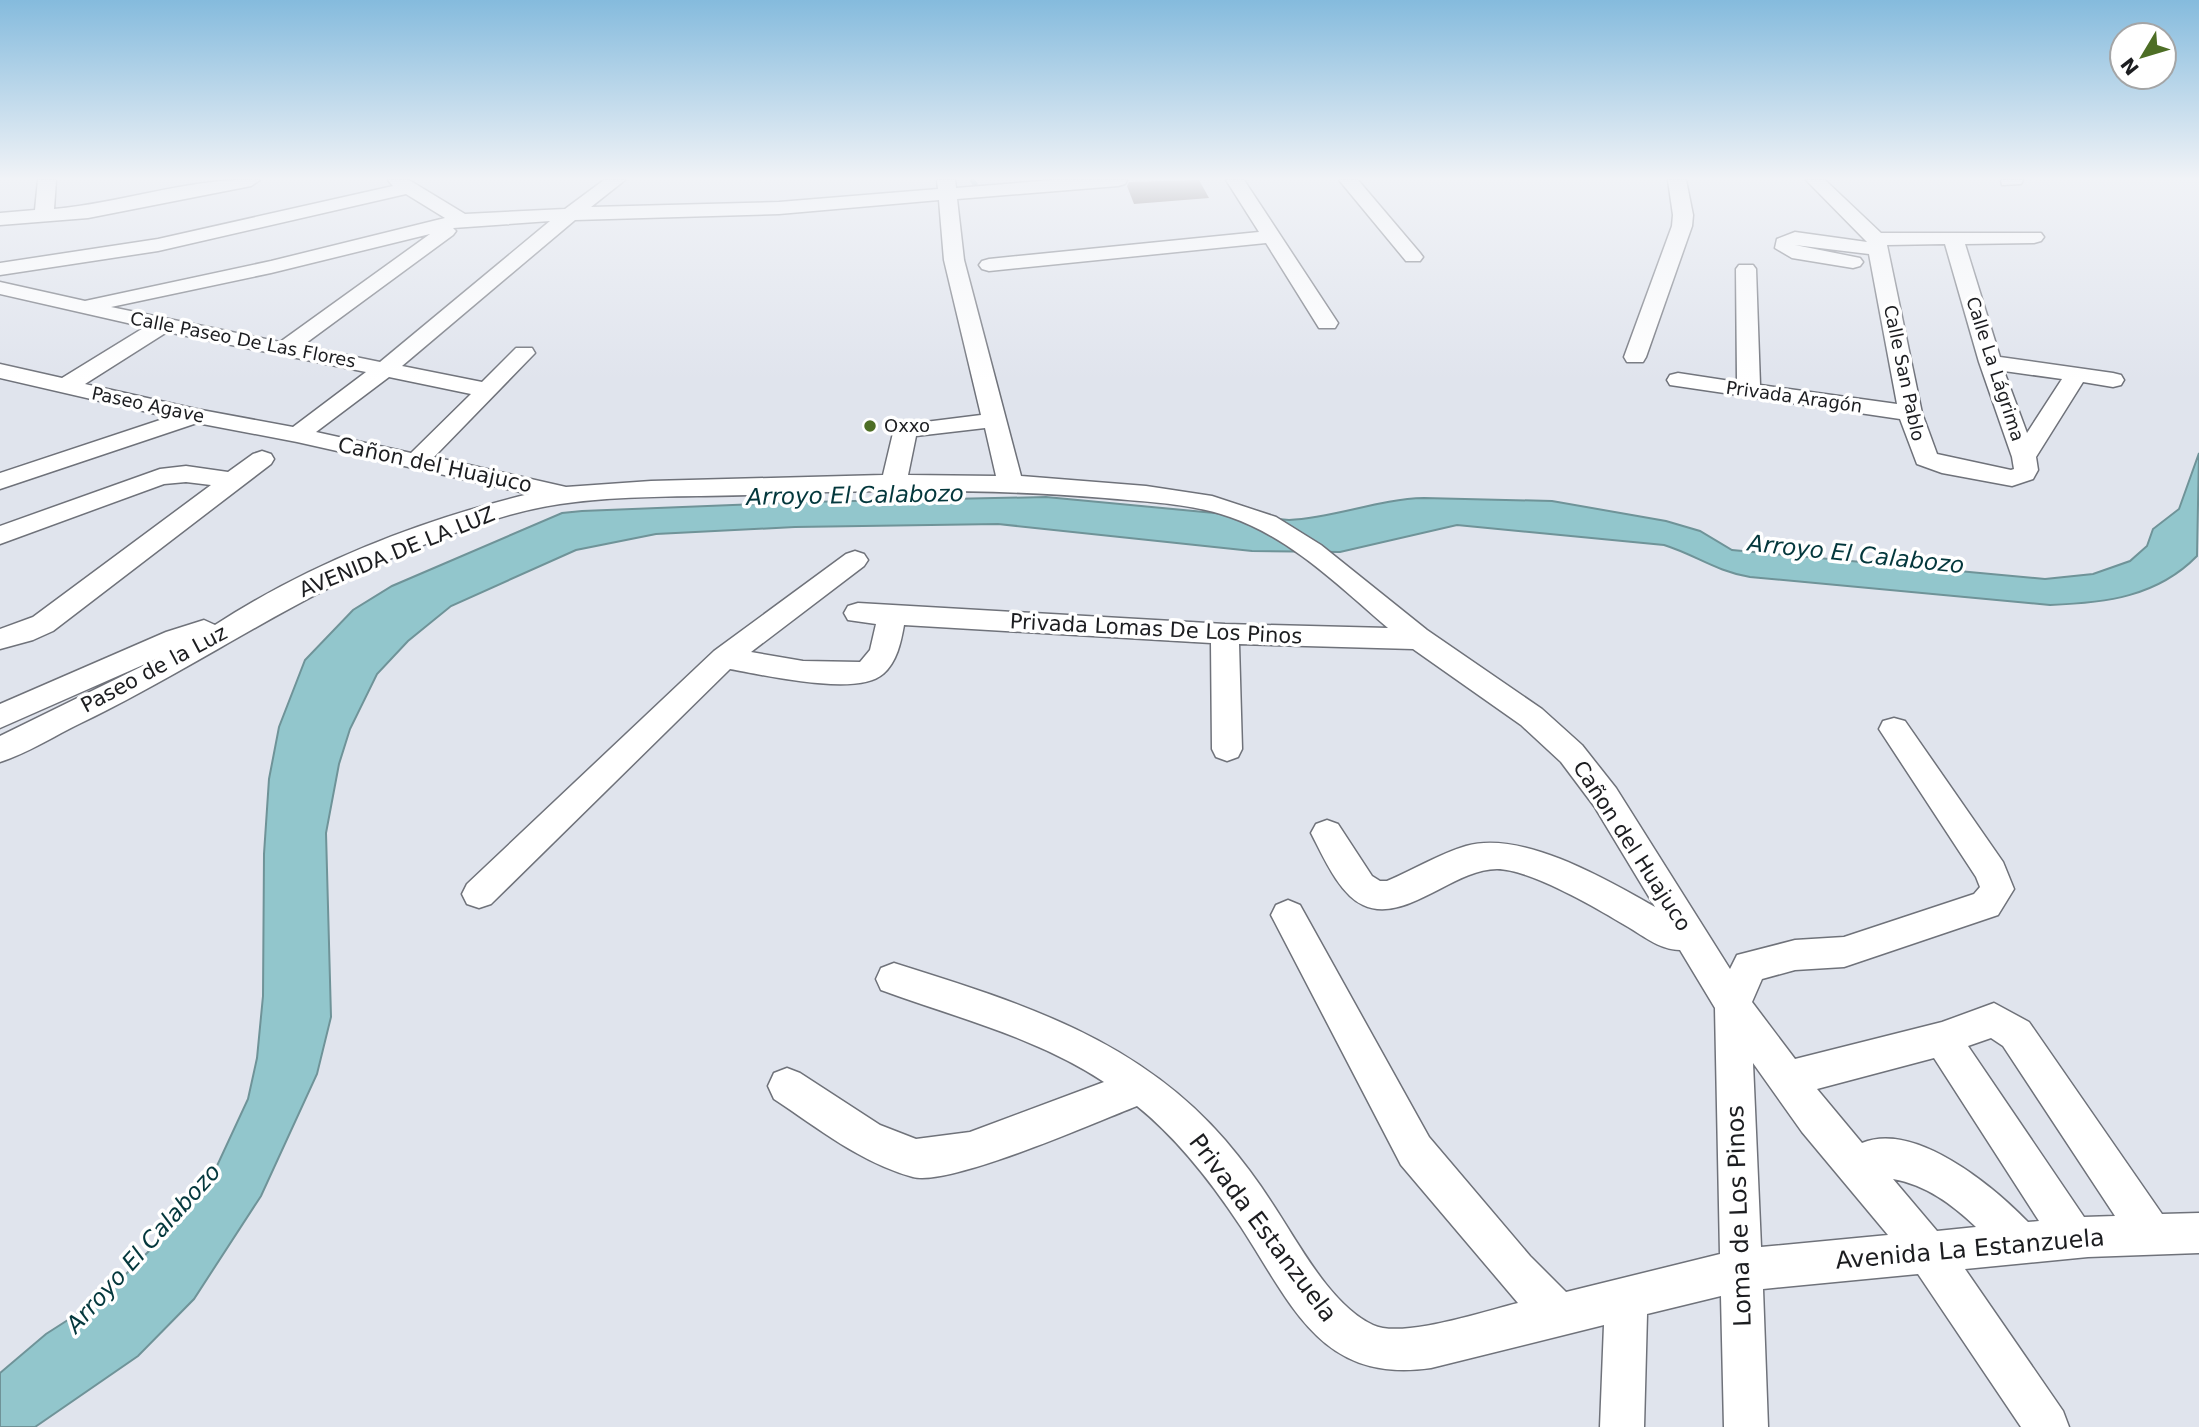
<svg xmlns="http://www.w3.org/2000/svg" width="2199" height="1427" font-family="'DejaVu Sans',sans-serif">
<style>
.water{fill:#92c6cc;stroke:#6f9398;stroke-width:2}
.lines{fill:none;stroke-linecap:round;stroke-linejoin:round}
.stream{stroke:#6f9398;stroke-width:5}
.building{fill:#625857}
.minor-casing{stroke:#6f727a;stroke-width:3}
.minor{fill:#fff;fill-rule:evenodd}
.poi-dot{fill:#4d6e25;stroke:#fff;stroke-width:2.5}
.labels{text-anchor:middle;stroke-width:7;stroke-linejoin:round;paint-order:stroke}
.far-street-label{font-size:18px;fill:#1c1d20;stroke:#fff}
.far-poi-label{font-size:18px;fill:#1c1d20;stroke:#fff;text-anchor:start}
.street-label{font-size:21px;fill:#1c1d20;stroke:#fff}
.water-label{font-size:23px;font-style:italic;fill:#03373c;stroke:#fff}
.near-street-label{font-size:24px;fill:#1c1d20;stroke:#fff}
</style>
<rect width="100%" height="100%" fill="#e0e4ed"/>
<path class="water" d="M 2199,453 L 2197,556 C 2157,597 2105,603 2050,605 L 1750,577 C 1715,571 1696,555 1664,545 L 1457,525 L 1340,552 L 1252,551 L 998,524 L 795,527 L 656,534 L 576,550 L 451,606 L 408,641 L 377,674 L 350,729 L 339,764 L 326,833 L 331,1017 L 317,1074 L 261,1196 L 194,1299 L 138,1356 L 35,1427 L 0,1427 L 0,1373 L 46,1334 L 85,1309 L 114,1286 L 172,1228 L 216,1168 L 248,1099 L 257,1058 L 263,996 L 264,854 L 269,779 L 279,727 L 305,660 L 353,610 L 392,586 L 562,513 L 582,511 L 807,502 L 1046,497 L 1289,520 C 1335,518 1378,499 1424,498 L 1552,501 L 1666,521 L 1700,531 L 1732,550 L 2045,579 L 2093,574 L 2130,561 L 2147,546 L 2153,529 L 2179,509 Z"/>
<g class="lines">
<path class="stream" d="M 972,180 L 975,184"/>
</g>
<path class="building" d="M 1199,180 L 1209,198 L 1134,204 L 1127,186 L 1129,182 Z"/>
<g class="lines">
<g class="minor-casing">
<path id="minor" d="M 38,180 L 56,180 L 54,209 C 123,203 191,177 260,180 L 251,186 L 88,218 L 0,225 L 0,213 L 35,210 Z
M 388,180 L 409,180 L 465,214 L 565,209 L 604,180 L 625,180 L 591,207 L 779,202 L 938,189 L 937,180 L 955,180 L 956,188 L 1053,180 L 1127,180 L 1125,184 L 1118,186 L 957,199 L 964,260 L 1021,476 L 1146,486 L 1212,496 L 1276,517 L 1321,545 L 1427,630 L 1542,709 L 1582,745 L 1616,788 L 1730,969 L 1737,955 L 1795,940 L 1844,937 L 1974,894 L 1980,887 L 1976,877 L 1879,729 L 1883,721 L 1894,718 L 1905,721 L 2003,862 L 2014,889 L 1998,915 L 1844,967 L 1795,970 L 1762,979 L 1752,1002 L 1795,1059 L 1942,1022 L 1994,1003 L 2029,1022 L 2162,1214 L 2199,1213 L 2199,1253 L 2088,1257 L 1965,1269 L 2063,1411 L 2069,1427 L 2021,1427 L 1918,1274 L 1763,1289 L 1768,1427 L 1724,1427 L 1721,1296 L 1647,1314 L 1644,1427 L 1600,1427 L 1604,1325 L 1431,1368 C 1321,1384 1292,1305 1241,1227 C 1212,1183 1178,1139 1137,1106 C 1096,1122 949,1187 913,1177 C 861,1163 818,1128 774,1099 L 768,1086 L 774,1073 L 787,1068 L 800,1073 L 880,1125 L 916,1139 L 970,1132 L 1104,1082 C 1036,1037 957,1018 881,990 L 876,979 L 881,968 L 894,963 C 1018,1002 1137,1038 1225,1140 C 1242,1160 1258,1181 1272,1203 C 1298,1242 1330,1305 1373,1325 C 1402,1339 1485,1311 1518,1303 L 1401,1165 L 1271,915 L 1276,905 L 1288,900 L 1300,905 L 1429,1137 L 1530,1256 L 1566,1292 L 1720,1254 L 1715,1008 L 1680,950 C 1659,950 1641,934 1623,924 C 1595,907 1529,869 1497,869 C 1453,869 1404,925 1363,905 C 1339,894 1323,856 1311,833 L 1316,824 L 1327,820 L 1338,824 L 1372,876 L 1380,881 L 1387,881 C 1413,870 1439,854 1466,846 C 1522,830 1606,879 1655,907 L 1594,806 L 1561,762 L 1521,725 L 1413,649 L 1239,644 L 1242,749 L 1238,757 L 1227,761 L 1216,757 L 1212,749 L 1211,643 L 904,625 C 901,642 897,662 883,674 C 858,697 763,675 730,669 L 491,904 L 479,908 L 467,904 L 462,894 L 467,884 L 714,651 L 846,554 L 855,551 L 864,554 L 868,560 L 864,566 L 751,652 L 803,661 L 860,662 L 870,650 L 876,624 L 848,620 L 844,613 L 848,606 L 858,603 L 1225,624 L 1388,628 C 1340,587 1291,538 1230,517 C 1190,503 1147,502 1105,498 C 986,488 866,490 747,495 C 685,497 622,495 560,504 C 511,511 464,529 418,547 C 297,595 197,667 81,723 C 54,736 28,753 0,762 L 0,736 L 161,657 L 0,728 L 0,704 L 166,632 L 204,620 L 215,625 C 309,564 420,520 529,494 L 297,442 L 197,423 L 0,489 L 0,473 L 169,417 L 0,378 L 0,364 L 62,378 L 145,327 L 0,294 L 0,282 L 85,301 L 271,261 L 445,218 L 406,194 L 158,251 L 0,275 L 0,263 L 158,239 L 393,186 ZM 939,200 L 944,260 L 981,415 L 901,425 L 893,433 L 883,475 L 651,481 L 566,487 L 434,457 L 535,353 L 532,348 L 516,348 L 482,382 L 402,366 L 575,220 L 779,214 ZM 550,221 L 380,362 L 302,346 L 453,235 L 456,231 L 453,228 ZM 430,234 L 280,342 L 111,307 L 271,273 ZM 167,332 L 366,372 L 293,427 L 196,409 L 85,384 ZM 389,377 L 471,394 L 411,453 L 316,432 ZM 985,428 L 996,476 L 908,475 L 916,436 ZM 1991,1038 L 2003,1046 L 2115,1216 L 2084,1217 L 1968,1046 ZM 1934,1058 L 2039,1221 L 2028,1222 C 1993,1186 1915,1121 1862,1143 L 1817,1089 ZM 1753,1063 L 1802,1132 L 1888,1235 L 1761,1247 ZM 1893,1179 C 1926,1185 1952,1204 1976,1227 L 1937,1231 Z
M 1226,180 L 1244,180 L 1338,323 L 1335,328 L 1319,328 L 1266,243 L 989,271 L 982,269 L 979,265 L 982,261 L 989,259 L 1259,232 Z
M 1339,180 L 1358,180 L 1420,253 L 1423,257 L 1420,261 L 1406,261 Z
M 1668,180 L 1686,180 L 1693,215 L 1692,226 L 1646,357 L 1643,362 L 1627,362 L 1624,357 L 1672,226 L 1673,215 Z
M 1806,180 L 1825,180 L 1881,233 L 2041,233 L 2044,237 L 2041,241 L 2034,243 L 1965,244 L 2000,357 L 2113,373 L 2121,375 L 2124,380 L 2121,385 L 2113,387 L 2083,382 L 2036,457 L 2038,470 L 2033,479 L 2012,486 L 1942,473 L 1917,464 L 1900,419 L 1670,385 L 1667,380 L 1670,375 L 1678,373 L 1737,382 L 1736,269 L 1739,265 L 1753,265 L 1756,269 L 1760,385 L 1897,404 L 1869,254 L 1795,245 L 1860,258 L 1863,262 L 1860,266 L 1853,268 L 1792,258 L 1775,248 L 1777,239 L 1795,232 L 1867,242 ZM 1945,244 L 1979,362 L 2012,457 L 2014,469 L 2011,470 L 1937,454 L 1922,413 L 1887,245 ZM 2004,371 L 2062,379 L 2027,433 Z
M 2001,180 L 2023,180 L 2021,184 L 2002,185 Z
M 262,451 L 271,454 L 274,459 L 271,464 L 53,631 L 33,640 L 0,649 L 0,629 L 33,617 L 211,485 L 186,482 L 164,484 L 0,544 L 0,526 L 160,469 L 186,466 L 228,472 L 253,454 Z"/>
</g>
<use href="#minor" class="minor"/>
</g>
<linearGradient id="sky" x2="0" y2="1"><stop stop-color="#85bbdd"/><stop offset="0.47" stop-color="#f1f3f7"/><stop offset="1" stop-color="#f1f3f7" stop-opacity="0"/></linearGradient>
<rect width="2199" height="380" fill="url(#sky)"/>
<circle class="poi-dot" cx="870" cy="426" r="7"/>
<g class="labels">
<g class="far-street-label">
<text transform="translate(243 340) rotate(11)" y="6">Calle Paseo De Las Flores</text>
<text transform="translate(1995 369) rotate(72)" y="6">Calle La Lágrima</text>
<text transform="translate(1904 373) rotate(78)" y="6">Calle San Pablo</text>
<text transform="translate(1794 397) rotate(8)" y="6">Privada Aragón</text>
<text transform="translate(148 405) rotate(12)" y="6">Paseo Agave</text>
</g>
<g class="far-poi-label">
<text x="884" y="432">Oxxo</text>
</g>
<g class="street-label">
<text transform="translate(435 465) rotate(12)" y="7">Cañon del Huajuco</text>
<text transform="translate(397 552) rotate(-22)" y="7">AVENIDA DE LA LUZ</text>
<text transform="translate(1156 629) rotate(3)" y="7">Privada Lomas De Los Pinos</text>
<text transform="translate(154 669) rotate(-28)" y="7">Paseo de la Luz</text>
<text transform="translate(1632 846) rotate(57)" y="7">Cañon del Huajuco</text>
</g>
<g class="water-label">
<text transform="translate(855 495) rotate(-1)" y="8">Arroyo El Calabozo</text>
<text transform="translate(1856 554) rotate(6)" y="8">Arroyo El Calabozo</text>
<text transform="translate(143 1248) rotate(-48)" y="8">Arroyo El Calabozo</text>
</g>
<g class="near-street-label">
<text transform="translate(1739 1216) rotate(-92)" y="8">Loma de Los Pinos</text>
<text transform="translate(1263 1228) rotate(53)" y="8">Privada Estanzuela</text>
<text transform="translate(1970 1249) rotate(-5)" y="8">Avenida La Estanzuela</text>
</g>
</g>
<g transform="translate(2143 56) rotate(232)"><circle r="33" fill="#ffffff" stroke="#a4a5a6" stroke-width="2"/>
<path d="M0-5L12 26L0 18L-12 26Z" fill="#4d6e25"/>
<text y="-10" font-size="19" font-weight="bold" text-anchor="middle" fill="#1c1d20">N</text>
</g>
</svg>
